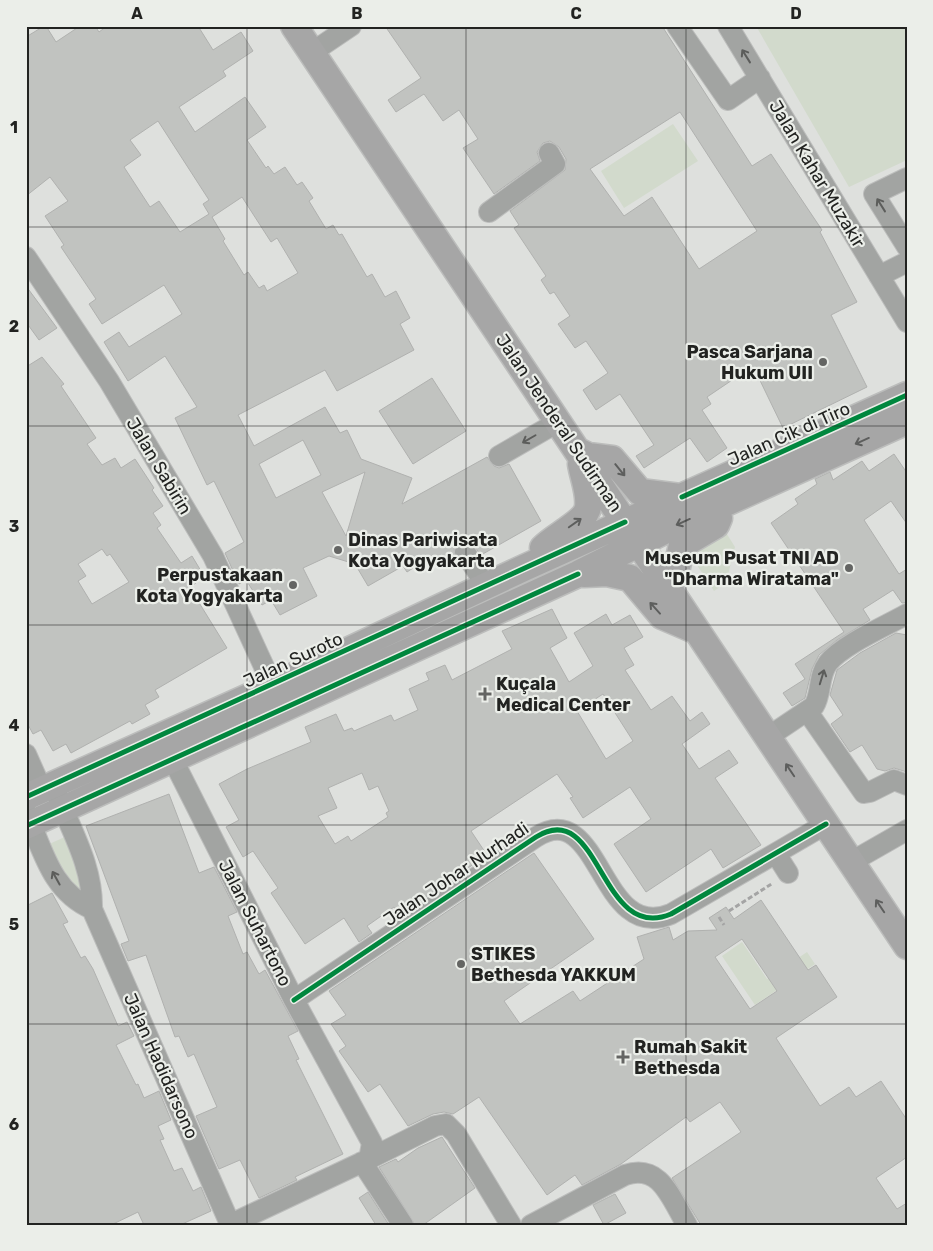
<svg xmlns="http://www.w3.org/2000/svg" width="933" height="1251" font-family="Rubik,sans-serif">
<style>
.green{fill:#d2dacc}
.building{fill:#c1c3c0;stroke:#b0b1af;fill-rule:evenodd}
.lines{fill:none;stroke-linecap:round;stroke-linejoin:round}
.minor-casing{stroke:#bcbdbc;stroke-width:22}
.major-casing{stroke:#bcbdbc;stroke-width:29}
.path{stroke:#a4a4a4;stroke-width:3;stroke-dasharray:5 2.5;stroke-linecap:butt}
.minor{stroke:#a2a4a2;stroke-width:20}
.major{stroke:#a6a6a6;stroke-width:26}
.cycleway-casing{stroke:#ebeee9;stroke-width:8}
.cycleway{stroke:#00873e;stroke-width:5}
.oneway{stroke:#5c5d5b}
.oneway2{stroke:#5d5e5d}
.grid{fill:none;stroke:#222321;stroke-width:1;stroke-opacity:0.55}
.poi-dot{fill:#646563;stroke:#ebeee9;stroke-width:2}
.labels{text-anchor:middle;stroke-width:4.5;stroke-linejoin:round;paint-order:stroke}
.street-label{font-size:18px;fill:#222321;stroke:#ebeee9}
.poi-label{font-size:18px;font-weight:bold;fill:#222321;stroke:#ebeee9;text-anchor:start}
.neatline{fill:none;stroke:#222321;stroke-width:2}
.grid-label{font-size:16px;text-anchor:middle;font-weight:bold;fill:#222321}
</style>
<rect width="100%" height="100%" fill="#dee0dd"/>
<path class="green" d="M 756,26 L 907,26 L 907,160 L 849,187 Z
M 673,124 L 698,161 L 624,208 L 601,171 Z
M 725,531 L 735,547 L 726,583 L 714,591 L 693,559 L 694,551 Z
M 67,836 L 81,886 L 80,891 L 73,889 L 47,845 Z
M 742,942 L 767,979 L 807,952 L 815,964 L 755,1005 L 722,956 Z"/>
<path class="building" d="M 44,26 L 46,26 L 56,42 L 80,26 L 95,26 L 99,32 L 107,26 L 198,26 L 213,50 L 241,32 L 253,51 L 223,71 L 226,76 L 179,107 L 195,132 L 245,97 L 266,127 L 247,140 L 266,168 L 268,166 L 274,174 L 285,167 L 297,185 L 302,182 L 313,198 L 309,201 L 326,229 L 333,225 L 339,235 L 342,234 L 367,277 L 372,274 L 385,297 L 396,291 L 410,318 L 400,324 L 414,350 L 337,391 L 325,370 L 238,415 L 254,446 L 325,407 L 340,433 L 347,430 L 361,459 L 412,478 L 402,504 L 487,457 L 494,466 L 499,468 L 509,464 L 541,521 L 481,555 L 471,542 L 464,540 L 454,547 L 455,558 L 440,566 L 433,555 L 407,572 L 403,566 L 368,586 L 355,564 L 329,556 L 303,568 L 317,596 L 280,615 L 271,600 L 262,605 L 246,580 L 239,584 L 225,553 L 244,542 L 214,481 L 207,485 L 175,418 L 197,407 L 165,356 L 128,381 L 104,342 L 119,332 L 129,347 L 182,314 L 164,285 L 102,324 L 89,304 L 96,299 L 61,247 L 64,245 L 45,216 L 68,201 L 50,177 L 26,196 L 26,37 ZM 158,121 L 209,200 L 203,204 L 209,214 L 180,232 L 159,201 L 150,207 L 124,167 L 141,155 L 130,140 ZM 242,197 L 271,242 L 277,238 L 298,273 L 267,291 L 264,285 L 259,288 L 248,272 L 244,275 L 223,241 L 225,239 L 212,217 ZM 303,440 L 321,475 L 276,498 L 259,464 ZM 365,472 L 346,536 L 322,492 Z
M 385,26 L 662,26 L 752,166 L 771,154 L 822,230 L 820,232 L 857,302 L 831,315 L 867,387 L 783,428 L 753,366 L 707,397 L 711,404 L 702,410 L 727,448 L 707,462 L 690,438 L 644,468 L 636,456 L 654,445 L 620,394 L 596,410 L 583,390 L 608,373 L 586,341 L 575,348 L 558,324 L 570,316 L 554,292 L 550,294 L 541,280 L 546,276 L 514,228 L 519,225 L 510,211 L 565,170 L 566,159 L 559,147 L 550,141 L 543,143 L 537,152 L 540,161 L 494,194 L 463,148 L 478,139 L 459,110 L 443,121 L 424,94 L 396,112 L 388,100 L 421,78 ZM 680,112 L 757,231 L 699,269 L 652,197 L 624,216 L 590,169 Z
M 26,286 L 57,328 L 39,340 L 26,322 Z
M 42,357 L 64,384 L 61,386 L 96,438 L 87,444 L 102,465 L 115,458 L 121,468 L 135,459 L 154,488 L 152,490 L 163,506 L 153,513 L 161,525 L 157,528 L 181,563 L 192,556 L 204,576 L 190,588 L 227,648 L 155,690 L 159,697 L 145,705 L 150,714 L 132,724 L 130,721 L 71,753 L 66,744 L 53,751 L 41,730 L 33,734 L 26,721 L 26,367 ZM 102,549 L 107,556 L 110,554 L 129,582 L 92,604 L 78,581 L 86,576 L 78,564 Z
M 432,378 L 466,431 L 413,464 L 379,411 Z
M 894,454 L 907,473 L 907,524 L 891,501 L 864,520 L 899,574 L 907,569 L 907,602 L 902,603 L 893,590 L 863,609 L 870,620 L 837,640 L 819,655 L 812,669 L 805,698 L 792,706 L 783,693 L 805,679 L 795,664 L 844,632 L 771,523 L 798,504 L 795,499 L 817,484 L 815,479 L 830,472 L 833,480 L 862,461 L 869,471 Z
M 552,609 L 567,638 L 550,648 L 569,682 L 593,666 L 574,633 L 606,614 L 612,625 L 630,615 L 643,637 L 624,648 L 634,665 L 625,670 L 651,710 L 672,696 L 690,721 L 702,712 L 710,724 L 682,744 L 699,769 L 729,750 L 738,763 L 715,778 L 761,845 L 723,868 L 711,849 L 646,892 L 614,844 L 651,819 L 630,787 L 583,818 L 570,798 L 573,797 L 557,774 L 471,831 L 487,855 L 399,915 L 394,907 L 367,926 L 372,933 L 359,942 L 344,918 L 305,944 L 271,893 L 278,888 L 253,851 L 243,857 L 226,827 L 239,820 L 219,784 L 247,769 L 311,742 L 305,727 L 336,714 L 344,731 L 352,728 L 354,731 L 391,715 L 394,721 L 418,710 L 409,689 L 429,680 L 426,673 L 445,665 L 452,680 L 512,649 L 502,631 ZM 603,694 L 633,741 L 606,759 L 577,711 ZM 362,773 L 369,790 L 378,786 L 389,811 L 386,813 L 388,817 L 351,841 L 348,836 L 335,844 L 318,816 L 337,808 L 328,788 Z
M 896,633 L 907,635 L 907,772 L 894,768 L 885,771 L 877,769 L 862,745 L 850,752 L 831,724 L 843,715 L 830,695 L 837,670 L 860,653 Z
M 169,794 L 199,873 L 214,867 L 237,912 L 228,916 L 243,954 L 247,952 L 259,974 L 265,970 L 298,1031 L 288,1036 L 299,1059 L 296,1060 L 343,1154 L 295,1177 L 297,1180 L 259,1198 L 240,1160 L 219,1169 L 196,1116 L 217,1107 L 194,1054 L 188,1057 L 179,1036 L 175,1037 L 146,955 L 128,961 L 121,944 L 129,941 L 86,826 Z
M 534,853 L 594,939 L 504,1001 L 520,1024 L 573,991 L 580,1001 L 644,959 L 637,937 L 669,927 L 673,940 L 688,931 L 717,930 L 709,918 L 726,907 L 734,919 L 761,900 L 808,970 L 816,965 L 837,997 L 776,1038 L 820,1106 L 849,1087 L 856,1097 L 881,1081 L 907,1120 L 907,1157 L 876,1178 L 897,1209 L 907,1203 L 907,1225 L 701,1225 L 672,1178 L 741,1132 L 720,1102 L 690,1122 L 686,1117 L 621,1164 L 582,1185 L 575,1175 L 547,1195 L 479,1097 L 453,1114 L 444,1112 L 433,1114 L 408,1126 L 380,1084 L 368,1092 L 339,1051 L 346,1046 L 331,1024 L 346,1015 L 329,991 ZM 742,939 L 777,991 L 750,1009 L 715,957 Z
M 52,893 L 68,922 L 63,924 L 81,958 L 85,956 L 93,969 L 118,1026 L 127,1022 L 134,1036 L 116,1045 L 136,1085 L 138,1084 L 144,1098 L 159,1091 L 171,1120 L 158,1126 L 164,1139 L 160,1140 L 174,1171 L 182,1168 L 193,1191 L 201,1187 L 211,1211 L 180,1225 L 144,1225 L 138,1212 L 111,1225 L 26,1225 L 26,906 Z
M 442,1137 L 475,1188 L 423,1225 L 415,1225 L 379,1167 L 396,1159 L 398,1162 L 418,1148 Z
M 368,1192 L 389,1225 L 376,1225 L 359,1198 Z
M 615,1194 L 626,1213 L 604,1225 L 593,1205 Z"/>
<g class="lines">
<g class="minor-casing">
<path id="minor" d="M 677,26 L 728,100 L 760,78
M 728,26 L 907,322
M 311,53 L 351,26
M 907,178 L 874,194 L 907,247
M 489,212 L 555,164 L 549,153
M 26,257 L 109,381 L 213,556 L 278,697
M 879,276 L 907,262
M 499,456 L 558,422
M 465,552 L 478,573
M 807,711 L 864,793 L 870,792 L 894,780 L 907,785
M 768,737 L 814,706 C 822,693 818,676 828,663 C 842,645 886,626 907,614
M 26,754 L 42,790
M 173,760 L 294,1000 L 372,1143 L 369,1159 L 229,1225
M 58,797 C 73,834 93,868 92,909 L 230,1224
M 26,812 C 43,850 51,891 92,909
M 776,854 L 788,873
M 851,862 L 907,830
M 294,1000 L 536,837 C 601,796 599,944 671,914 L 826,824
M 369,1159 L 435,1126 L 446,1124 L 456,1134 L 511,1225
M 362,1162 L 403,1225
M 531,1225 L 625,1175 C 661,1163 671,1199 687,1225"/>
</g>
<g class="major-casing">
<path id="major" d="M 294,26 L 907,946
M 578,451 L 588,456 L 612,459 L 640,492 L 680,497
M 543,548 C 554,536 586,522 588,507 C 590,493 583,477 581,464
M 677,567 L 682,545 L 716,525 L 719,518
M 584,574 L 607,573 L 630,578 L 662,616 L 697,631
M 26,797 L 273,686 L 526,567 L 907,395
M 26,826 L 578,574 L 666,530 L 907,421"/>
</g>
<path class="path" d="M 729,911 L 773,883
M 719,917 L 724,925"/>
<use href="#minor" class="minor"/>
<use href="#major" class="major"/>
<g class="cycleway-casing">
<path id="cycleway" d="M 682,497 L 907,395
M 26,797 L 625,522
M 26,826 L 578,574
M 294,1000 L 536,837 C 601,796 599,944 671,914 L 826,824"/>
</g>
<use href="#cycleway" class="cycleway"/>
</g>
<defs><path id="oneway-shaft" d="M-6 0H5M1.5-3L5.5 0L1.5 3" fill="none" stroke-width="1.6" stroke-linecap="round" stroke-linejoin="round" transform="scale(1.25)"/></defs>
<g class="oneway">
<use href="#oneway-shaft" transform="translate(746 56) rotate(-122)"/>
<use href="#oneway-shaft" transform="translate(881 205) rotate(-122)"/>
<use href="#oneway-shaft" transform="translate(529 439) rotate(150)"/>
<use href="#oneway-shaft" transform="translate(822 677) rotate(-73)"/>
<use href="#oneway-shaft" transform="translate(56 878) rotate(-119)"/>
</g>
<g class="oneway2">
<use href="#oneway-shaft" transform="translate(862 441) rotate(156)"/>
<use href="#oneway-shaft" transform="translate(620 470) rotate(51)"/>
<use href="#oneway-shaft" transform="translate(683 522) rotate(156)"/>
<use href="#oneway-shaft" transform="translate(575 523) rotate(-35)"/>
<use href="#oneway-shaft" transform="translate(655 608) rotate(-132)"/>
<use href="#oneway-shaft" transform="translate(790 770) rotate(-124)"/>
<use href="#oneway-shaft" transform="translate(880 906) rotate(-124)"/>
</g>
<path class="grid" d="M 247,26 L 247,1225M 466,26 L 466,1225M 686,26 L 686,1225M 26,227 L 907,227M 26,426 L 907,426M 26,625 L 907,625M 26,825 L 907,825M 26,1024 L 907,1024"/>
<g class="poi-dot">
<circle cx="823" cy="362" r="5"/>
<circle cx="338" cy="550" r="5"/>
<circle cx="849" cy="568" r="5"/>
<circle cx="293" cy="585" r="5"/>
<path d="M482.5 686.5h5v5h5v5h-5v5h-5v-5h-5v-5h5z"/>
<circle cx="461" cy="964" r="5"/>
<path d="M620.5 1049.5h5v5h5v5h-5v5h-5v-5h-5v-5h5z"/>
</g>
<g class="labels">
<g class="street-label">
<text transform="translate(817 174) rotate(59)" y="6">Jalan Kahar Muzakir</text>
<text transform="translate(559 423) rotate(56)" y="6">Jalan Jenderal Sudirman</text>
<text transform="translate(789 434) rotate(-24)" y="6">Jalan Cik di Tiro</text>
<text transform="translate(159 466) rotate(59)" y="6">Jalan Sabirin</text>
<text transform="translate(293 660) rotate(-25)" y="6">Jalan Suroto</text>
<text transform="translate(456 874) rotate(-34)" y="6">Jalan Johar Nurhadi</text>
<text transform="translate(255 923) rotate(63)" y="6">Jalan Suhartono</text>
<text transform="translate(161 1066) rotate(66)" y="6">Jalan Hadidarsono</text>
</g>
<g class="poi-label">
<text x="813" y="358" text-anchor="end">Pasca Sarjana<tspan x="813" dy="21">Hukum UII</tspan></text>
<text x="348" y="546">Dinas Pariwisata<tspan x="348" dy="21">Kota Yogyakarta</tspan></text>
<text x="839" y="564" text-anchor="end">Museum Pusat TNI AD<tspan x="839" dy="21">"Dharma Wiratama"</tspan></text>
<text x="283" y="581" text-anchor="end">Perpustakaan<tspan x="283" dy="21">Kota Yogyakarta</tspan></text>
<text x="496" y="690">Kuçala<tspan x="496" dy="21">Medical Center</tspan></text>
<text x="471" y="960">STIKES<tspan x="471" dy="21">Bethesda YAKKUM</tspan></text>
<text x="634" y="1053">Rumah Sakit<tspan x="634" dy="21">Bethesda</tspan></text>
</g>
</g>
<rect width="933" height="1251" fill="none" stroke="#ebeee9" stroke-width="55"/>
<rect x="28" y="28" width="878" height="1196" class="neatline"/>
<g class="grid-label">
<text x="137" y="19">A</text>
<text x="357" y="19">B</text>
<text x="576" y="19">C</text>
<text x="796" y="19">D</text>
<text x="14" y="133">1</text>
<text x="14" y="332">2</text>
<text x="14" y="532">3</text>
<text x="14" y="731">4</text>
<text x="14" y="930">5</text>
<text x="14" y="1130">6</text>
</g>
</svg>
